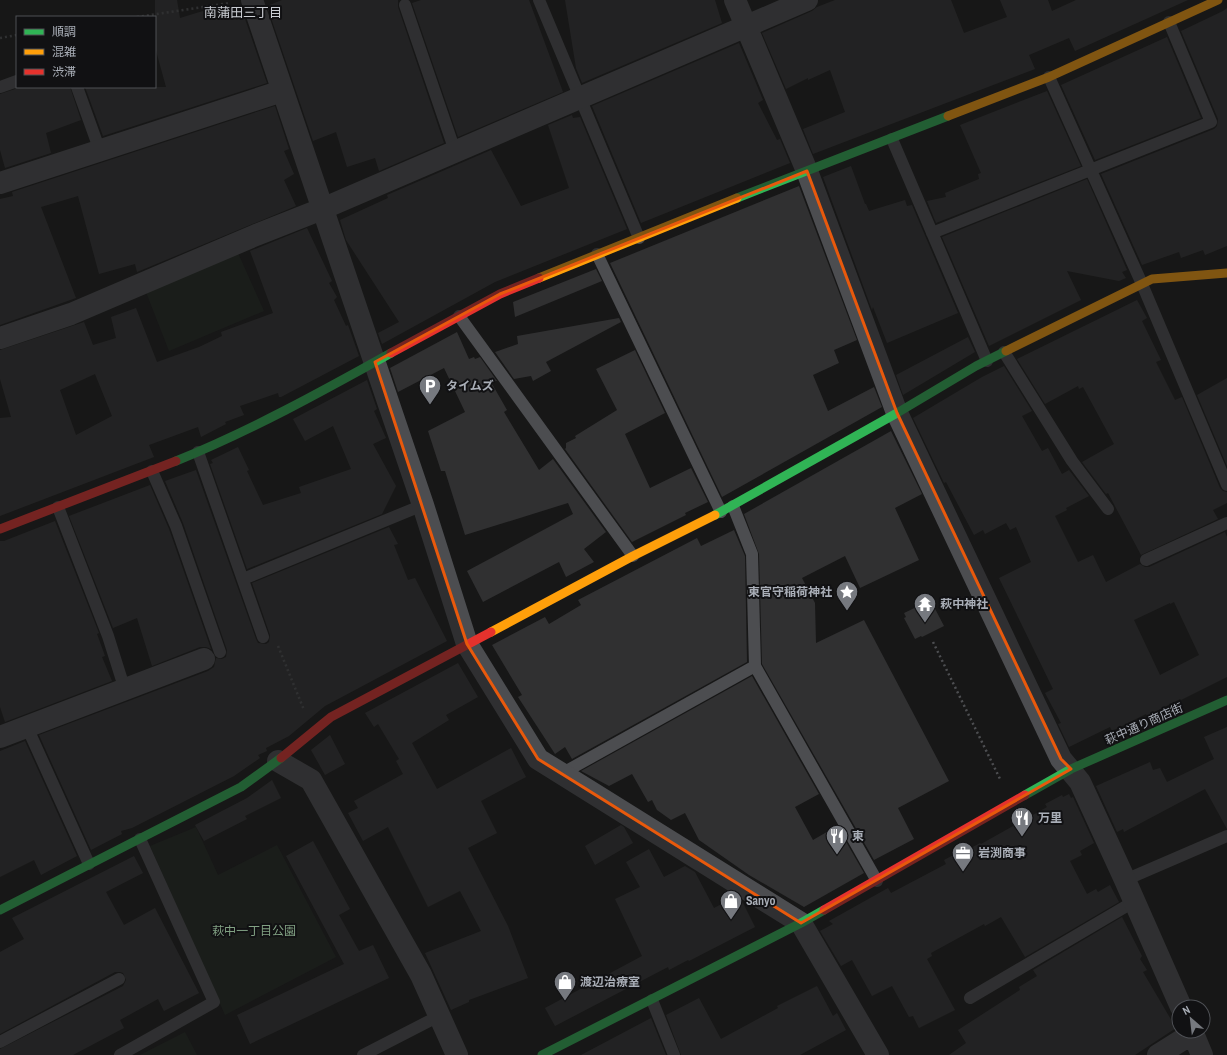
<svg xmlns="http://www.w3.org/2000/svg" width="1227" height="1055" font-family="'Archivo Narrow','Noto Sans JP',sans-serif">
<style>
.green{fill:#1e241e}
.building{fill:#303031;fill-rule:evenodd}
.lines{fill:none;stroke-linecap:round;stroke-linejoin:round}
.path{stroke:#4d4e51;stroke-width:2.5;stroke-dasharray:2 3;stroke-linecap:butt}
.lane{stroke:#4c4d50;stroke-width:12}
.street{stroke:#4c4d50;stroke-width:22}
.fast{stroke:#30b455;stroke-width:9}
.slow{stroke:#ff9f0a;stroke-width:9}
.jam{stroke:#e5322d;stroke-width:9}
.marked{fill:none;stroke:#e8590c;stroke-width:3;stroke-linejoin:round}
.labels{text-anchor:middle;stroke-width:4;stroke-linejoin:round;paint-order:stroke}
.poi-label{font-size:12px;font-weight:bold;fill:#a9aeb7;stroke:#111113;text-anchor:start}
.street-label{font-size:12px;fill:#a9aeb7;stroke:#111113}
.park-label{font-size:12px;fill:#81a183;stroke:#111113}
.neighbourhood-label{font-size:13px;fill:#cacdd3;stroke:#111113}
</style>
<rect width="100%" height="100%" fill="#171717"/>
<path class="green" d="M 238,253 L 264,311 L 169,351 L 146,292 Z
M 196,827 L 218,875 L 277,845 L 336,957 L 225,1015 L 150,846 Z
M 185,1032 L 197,1055 L 140,1055 Z"/>
<path class="building" d="M 155,0 L 177,0 L 180,18 L 216,7 L 219,10 L 231,6 L 236,20 L 244,16 L 267,83 L 103,136 L 85,87 L 166,87 L 155,47 Z
M 282,0 L 398,0 L 398,7 L 444,143 L 379,171 L 375,158 L 347,167 L 336,132 L 313,141 L 267,6 Z
M 421,0 L 529,0 L 563,92 L 458,137 L 412,3 Z
M 565,0 L 715,0 L 722,23 L 582,83 L 576,68 Z
M 835,0 L 951,0 L 964,33 L 1007,17 L 1000,0 L 1048,0 L 1052,11 L 1076,0 L 1188,0 L 1075,51 L 1069,38 L 1029,55 L 1035,69 L 813,154 L 803,129 L 845,112 L 830,70 L 808,80 L 808,78 L 786,89 L 762,33 L 812,11 L 817,7 Z
M 1227,8 L 1227,246 L 1205,255 L 1203,250 L 1181,258 L 1179,252 L 1142,265 L 1101,174 L 1214,129 L 1217,126 L 1218,119 L 1181,31 L 1223,11 Z
M 1167,37 L 1201,118 L 1095,160 L 1061,85 Z
M 739,43 L 763,100 L 758,103 L 777,140 L 780,139 L 790,163 L 641,223 L 592,106 Z
M 21,87 L 70,87 L 81,120 L 46,133 L 51,153 L 5,168 L 0,150 L 0,94 Z
M 1047,91 L 1081,166 L 936,223 L 927,201 L 946,197 L 945,193 L 979,179 L 978,174 L 981,173 L 960,125 Z
M 275,106 L 289,149 L 284,151 L 294,174 L 284,180 L 296,206 L 137,272 L 135,264 L 99,274 L 78,196 L 41,207 L 76,298 L 0,325 L 0,199 L 13,196 L 12,192 Z
M 572,115 L 573,118 L 580,117 L 627,229 L 495,282 L 382,344 L 378,333 L 399,322 L 346,240 L 340,220 L 388,198 L 387,195 L 491,150 L 521,206 L 569,188 L 548,125 Z
M 851,166 L 865,204 L 866,204 L 869,211 L 905,200 L 907,206 L 912,205 L 958,313 L 887,343 L 873,307 L 872,310 L 823,177 Z
M 1087,179 L 1127,270 L 1122,272 L 1126,278 L 1119,281 L 1067,271 L 1081,300 L 989,346 L 942,237 Z
M 799,186 L 857,340 L 834,350 L 839,363 L 813,375 L 828,411 L 874,387 L 882,407 L 722,497 L 610,263 Z
M 307,228 L 332,281 L 329,283 L 337,297 L 334,300 L 346,326 L 348,325 L 359,356 L 281,397 L 279,397 L 278,393 L 240,406 L 244,415 L 225,422 L 226,424 L 201,437 L 198,427 L 149,445 L 154,457 L 0,516 L 0,418 L 11,417 L 0,379 L 0,350 L 84,322 L 93,345 L 116,338 L 111,317 L 136,308 L 157,362 L 199,347 L 222,336 L 221,332 L 273,313 L 250,251 ZM 95,374 L 112,416 L 76,435 L 60,390 Z
M 596,269 L 602,281 L 515,317 L 513,302 Z
M 1137,300 L 1147,318 L 1142,321 L 1161,360 L 1156,362 L 1175,400 L 1182,397 L 1220,488 L 1223,491 L 1227,492 L 1227,503 L 1213,510 L 1218,519 L 1141,555 L 1108,493 L 1106,494 L 1082,462 L 1114,444 L 1083,387 L 1079,389 L 1078,386 L 1045,404 L 1017,359 Z
M 619,318 L 621,322 L 546,362 L 551,371 L 533,381 L 531,376 L 514,379 L 495,352 L 518,344 L 517,336 Z
M 457,332 L 469,359 L 474,357 L 475,359 L 480,357 L 497,381 L 491,382 L 507,410 L 504,412 L 539,470 L 553,459 L 606,532 L 584,549 L 594,562 L 566,577 L 559,562 L 483,602 L 467,571 L 573,514 L 568,503 L 465,535 L 445,471 L 441,471 L 428,431 L 465,412 L 444,368 L 398,392 L 390,368 Z
M 968,337 L 975,352 L 903,395 L 896,375 Z
M 635,350 L 665,413 L 625,434 L 650,488 L 691,468 L 708,502 L 685,513 L 686,515 L 632,542 L 565,449 L 566,448 L 566,443 L 576,438 L 575,436 L 617,410 L 596,369 Z
M 1004,366 L 1032,411 L 1022,416 L 1042,451 L 1048,448 L 1062,474 L 1069,470 L 1089,496 L 1066,508 L 1067,510 L 1055,516 L 1078,562 L 1093,555 L 1106,582 L 1140,564 L 1145,567 L 1149,567 L 1225,532 L 1227,537 L 1227,677 L 1181,700 L 1180,699 L 1147,716 L 1146,714 L 1112,731 L 1110,727 L 1069,747 L 1058,724 L 1061,723 L 1045,693 L 1053,689 L 999,578 L 1031,562 L 1016,527 L 1010,530 L 1006,523 L 985,534 L 983,530 L 974,535 L 946,482 L 944,483 L 913,418 L 982,377 ZM 1174,602 L 1199,655 L 1160,675 L 1134,620 L 1170,603 L 1170,604 Z
M 1227,378 L 1227,466 L 1197,395 Z
M 367,380 L 377,409 L 374,411 L 386,438 L 373,444 L 396,486 L 382,514 L 247,569 L 210,464 L 213,463 L 211,460 L 238,447 L 249,470 L 247,471 L 263,505 L 301,493 L 299,487 L 351,469 L 333,426 L 305,441 L 293,419 Z
M 891,431 L 922,494 L 895,508 L 919,560 L 860,588 L 845,556 L 802,578 L 815,603 L 816,643 L 864,620 L 949,781 L 898,808 L 914,839 L 874,860 L 762,664 L 759,554 L 744,514 Z
M 196,470 L 256,639 L 258,643 L 266,644 L 269,642 L 270,635 L 252,583 L 389,527 L 398,544 L 394,545 L 408,580 L 415,578 L 447,641 L 325,706 L 289,736 L 266,748 L 267,751 L 258,755 L 260,758 L 234,776 L 132,828 L 121,831 L 122,834 L 91,850 L 39,735 L 208,671 L 214,667 L 216,658 L 222,659 L 226,657 L 227,650 L 183,523 L 165,481 Z
M 150,485 L 169,529 L 211,649 L 206,647 L 200,647 L 152,666 L 137,618 L 113,628 L 69,516 Z
M 55,521 L 99,633 L 97,634 L 105,656 L 102,657 L 112,681 L 5,722 L 0,707 L 0,541 L 4,541 Z
M 734,530 L 745,556 L 747,662 L 572,759 L 565,747 L 555,754 L 518,697 L 522,695 L 492,645 L 545,617 L 549,624 L 581,605 L 578,600 L 697,538 L 701,546 Z
M 925,603 L 927,606 L 932,603 L 944,626 L 922,637 L 921,636 L 915,639 L 904,618 L 906,617 L 904,613 Z
M 458,663 L 478,697 L 446,715 L 449,720 L 412,743 L 437,789 L 511,748 L 526,777 L 481,801 L 497,833 L 468,848 L 508,926 L 528,978 L 469,1000 L 469,1002 L 451,1010 L 425,953 L 481,931 L 460,891 L 428,907 L 388,827 L 363,841 L 348,813 L 358,808 L 354,801 L 403,774 L 396,761 L 399,759 L 378,724 L 374,727 L 365,713 Z
M 752,676 L 819,794 L 795,807 L 813,840 L 837,826 L 864,873 L 804,907 L 749,875 L 699,840 L 685,813 L 671,820 L 657,810 L 652,800 L 648,802 L 632,774 L 609,786 L 581,771 Z
M 1227,727 L 1227,829 L 1205,789 L 1124,832 L 1123,829 L 1117,832 L 1096,786 L 1150,762 L 1153,770 L 1160,768 L 1167,782 L 1214,759 L 1204,737 Z
M 330,735 L 345,764 L 325,775 L 311,750 Z
M 25,741 L 77,856 L 41,875 L 34,860 L 0,877 L 0,751 Z
M 272,780 L 281,798 L 245,816 L 247,819 L 204,841 L 195,825 L 247,798 Z
M 1069,794 L 1071,798 L 1073,797 L 1094,843 L 1080,851 L 1082,855 L 1070,861 L 1087,894 L 1096,889 L 1098,892 L 1110,885 L 1119,902 L 1025,957 L 1001,917 L 985,926 L 984,924 L 931,953 L 932,956 L 927,959 L 955,1010 L 919,1028 L 913,1016 L 909,1017 L 892,986 L 872,996 L 852,960 L 841,966 L 820,931 L 833,924 L 829,921 L 888,888 L 891,893 L 946,864 L 944,860 L 961,851 L 962,853 L 980,843 L 981,844 L 1047,807 L 1045,804 L 1062,795 L 1063,797 Z
M 621,825 L 624,827 L 633,843 L 595,865 L 585,846 Z
M 313,841 L 350,909 L 339,915 L 359,951 L 373,945 L 389,978 L 250,1044 L 237,1015 L 344,964 L 286,856 Z
M 649,849 L 664,877 L 685,866 L 695,872 L 714,908 L 735,897 L 742,901 L 755,927 L 689,961 L 688,960 L 669,970 L 668,967 L 555,1026 L 545,1008 L 642,956 L 615,899 L 640,887 L 626,862 Z
M 134,856 L 143,873 L 106,892 L 124,925 L 155,908 L 199,993 L 164,1011 L 158,999 L 120,1020 L 124,1028 L 73,1055 L 0,1055 L 0,1049 L 123,986 L 126,980 L 123,973 L 120,972 L 115,972 L 0,1034 L 0,952 L 24,939 L 12,918 Z
M 1122,917 L 1142,956 L 1140,959 L 1147,970 L 1143,972 L 1176,1028 L 1135,1055 L 949,1055 L 966,1043 L 958,1030 L 1020,990 L 1019,987 L 1037,976 L 1033,970 Z
M 817,986 L 833,1016 L 837,1013 L 846,1030 L 800,1055 L 681,1055 L 666,1015 L 699,998 L 721,1039 L 778,1008 L 777,1006 Z
M 651,1018 L 666,1055 L 581,1055 Z"/>
<g class="lines">
<path class="path" d="M 137,17 L 229,3
M 0,38 L 17,35
M 933,642 L 1001,781
M 278,646 L 304,710"/>
<path class="lane" d="M 539,0 L 639,238
M 405,5 L 455,151
M 1049,77 L 1142,284 L 1227,485
M 0,87 L 17,81
M 77,87 L 100,151
M 892,139 L 987,361
M 932,233 L 1211,122 L 1169,22
M 597,254 L 721,512
M 459,316 L 633,556
M 1004,352 L 1072,461 L 1108,509
M 198,452 L 263,637
M 152,471 L 176,526 L 220,652
M 733,506 L 752,554 L 755,666 L 877,881
M 58,507 L 108,636 L 125,690
M 1146,560 L 1227,523
M 243,579 L 423,505
M 27,727 L 89,864
M 561,774 L 755,666
M 1125,880 L 1227,836
M 970,998 L 1135,901
M 652,1000 L 674,1055
M 0,1042 L 119,979
M 120,1055 L 214,1002 L 140,839
M 363,1055 L 439,1016"/>
<path class="street" d="M 252,0 L 423,505 L 467,644 L 538,759 L 801,923 L 878,1055
M 735,0 L 807,171 L 897,413 L 1061,759 L 1080,782 L 1125,880 L 1181,1007
M 0,183 L 282,91
M 0,338 L 71,314 L 256,235 L 322,209 L 807,0
M 0,737 L 204,659
M 278,761 L 311,780 L 421,975 L 457,1055
M 1192,1031 L 1202,1055
M 1158,1055 L 1193,1033"/>
<path class="fast" d="M 737,198 L 948,116
M 176,461 C 250,431 321,392 391,353
M 715,515 L 897,413 L 976,366 L 1006,351
M 1025,795 L 1071,769 L 1227,700
M 0,910 L 241,787 L 281,758
M 542,1055 L 801,923 L 824,910"/>
<path class="slow" d="M 948,116 L 1049,77 L 1218,0
M 539,278 L 737,198
M 1006,351 L 1152,279 L 1227,273
M 491,632 L 633,556 L 715,515"/>
<path class="jam" d="M 391,353 L 500,294 L 539,278
M 0,529 L 176,461
M 281,758 L 331,717 L 491,632
M 824,910 L 1025,795"/>
</g>
<path d="M0 0H1227V1055H0ZM 807,171 L 897,413 L 1061,759 L 1071,769 L 801,923 L 538,759 L 467,644 L 375,362 L 500,294 Z" fill="#171717" fill-opacity=".55" fill-rule="evenodd"/>
<path class="marked" d="M 807,171 L 897,413 L 1061,759 L 1071,769 L 801,923 L 538,759 L 467,644 L 375,362 L 500,294 Z"/>
<defs>
<g id="parking-pin" transform="scale(1.15)"><path d="M0 17L-7.5 6A9.5 9.5 0 1 1 7.5 6Z" fill="#76797f" stroke="#111113"/><path d="M-3.5-5.5H1a3.5 3.5 0 0 1 0 7H-1V5.5H-3.5ZM-1-3.4V-.6H.8a1.4 1.4 0 0 0 0-2.8Z" fill="#fff"/></g>
<g id="sight-pin" transform="scale(1.15)"><path d="M0 17L-7.5 6A9.5 9.5 0 1 1 7.5 6Z" fill="#76797f" stroke="#111113"/><path d="M0-6L1.8-2.2L6-1.7L2.9 1.2L3.7 5.4L0 3.3L-3.7 5.4L-2.9 1.2L-6-1.7L-1.8-2.2Z" fill="#fff"/></g>
<g id="temple-pin" transform="scale(1.15)"><path d="M0 17L-7.5 6A9.5 9.5 0 1 1 7.5 6Z" fill="#76797f" stroke="#111113"/><path d="M0-6L5-2H3V0L6.5 2.5H4V6H1.5V3h-3V6H-4V2.5H-6.5L-3 0V-2H-5Z" fill="#fff"/></g>
<g id="restaurant-pin" transform="scale(1.15)"><path d="M0 17L-7.5 6A9.5 9.5 0 1 1 7.5 6Z" fill="#76797f" stroke="#111113"/><path d="M-5-6h1v4h1v-4h1v4h1v-4h1v5L-1.5 .5V6h-2V.5L-5-1ZM5-6V6H3V1.5H1.5Q1.5-4 5-6Z" fill="#fff"/></g>
<g id="office-pin" transform="scale(1.15)"><path d="M0 17L-7.5 6A9.5 9.5 0 1 1 7.5 6Z" fill="#76797f" stroke="#111113"/><path d="M-6-3h4V-5.5h4V-3h4V5H-6ZM-1-4.5V-3h2v-1.5ZM-6 0V1H6V0Z" fill="#fff"/></g>
<g id="shop-pin" transform="scale(1.15)"><path d="M0 17L-7.5 6A9.5 9.5 0 1 1 7.5 6Z" fill="#76797f" stroke="#111113"/><path d="M-5-2.5h2.3a2.7 3.5 0 0 1 5.4 0H5L5.5 6h-11ZM-1.5-2.5h3a1.5 2.3 0 0 0-3 0Z" fill="#fff"/></g>
</defs>
<g fill-rule="evenodd">
<use href="#parking-pin" x="430" y="386"/>
<use href="#sight-pin" x="847" y="592"/>
<use href="#temple-pin" x="925" y="604"/>
<use href="#restaurant-pin" x="1022" y="818"/>
<use href="#restaurant-pin" x="837" y="836"/>
<use href="#office-pin" x="963" y="853"/>
<use href="#shop-pin" x="731" y="901"/>
<use href="#shop-pin" x="565" y="982"/>
</g>
<g class="labels">
<g class="poi-label">
<text x="446" y="390">タイムズ</text>
<text x="832" y="596" text-anchor="end">東官守稲荷神社</text>
<text x="940" y="608">萩中神社</text>
<text x="1038" y="822">万里</text>
<text x="852" y="840">東</text>
<text x="978" y="857">岩渕商事</text>
<text x="746" y="905">Sanyo</text>
<text x="580" y="986">渡辺治療室</text>
</g>
<g class="street-label">
<text transform="translate(1144 724) rotate(-24)" y="4">萩中通り商店街</text>
</g>
<g class="park-label">
<text x="254" y="935">萩中一丁目公園</text>
</g>
<g class="neighbourhood-label">
<text x="243" y="17">南蒲田三丁目</text>
</g>
</g>
<rect x="16" y="16" width="140" height="72" fill="#111113" stroke="#4e5055"/>
<rect x="24" y="29" width="20" height="6" fill="#30b455" stroke="#4e5055"/>
<text x="52" y="36" font-size="12" fill="#a9aeb7">順調</text>
<rect x="24" y="49" width="20" height="6" fill="#ff9f0a" stroke="#4e5055"/>
<text x="52" y="56" font-size="12" fill="#a9aeb7">混雑</text>
<rect x="24" y="69" width="20" height="6" fill="#e5322d" stroke="#4e5055"/>
<text x="52" y="76" font-size="12" fill="#a9aeb7">渋滞</text>
<g transform="translate(1191 1019) rotate(332)"><circle r="19" fill="#111113" stroke="#4e5055"/>
<path d="M0-3L7 15L0 10L-7 15Z" fill="#76797f"/>
<text y="-6" font-size="11" font-weight="bold" text-anchor="middle" fill="#a9aeb7">N</text>
</g>
</svg>
